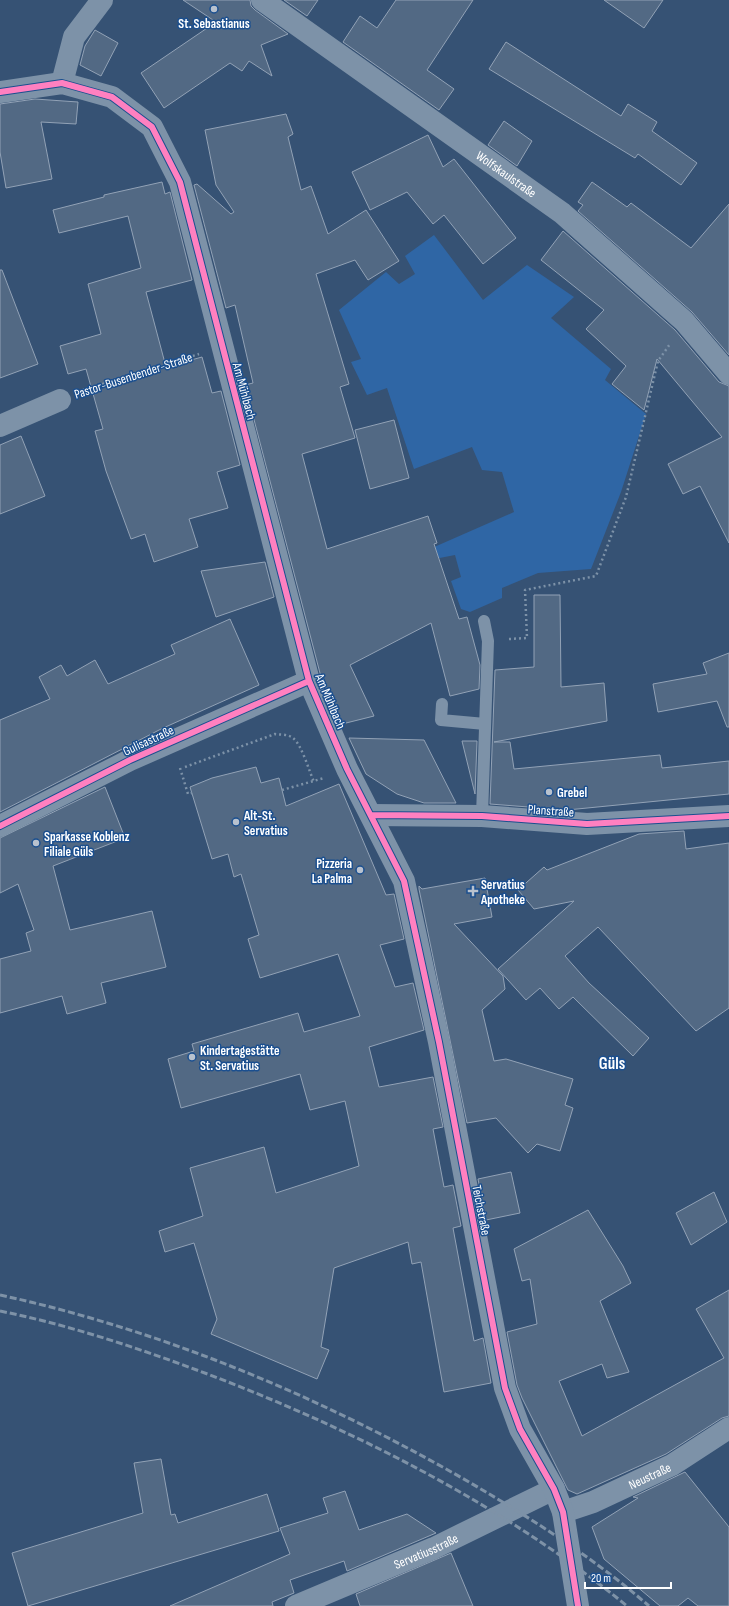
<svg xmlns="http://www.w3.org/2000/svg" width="729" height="1606" font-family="'Sofia Sans Condensed',sans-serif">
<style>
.green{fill:#2f66a5}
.building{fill:#526984;stroke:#92a2b6}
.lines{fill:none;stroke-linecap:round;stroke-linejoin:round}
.path{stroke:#7d92a8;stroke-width:2.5;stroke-dasharray:2 3;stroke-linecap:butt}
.service{stroke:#7d92a8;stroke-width:12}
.minor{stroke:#7d92a8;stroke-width:22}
.tertiary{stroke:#7d92a8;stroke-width:22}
.rail{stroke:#7e92a7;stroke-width:3;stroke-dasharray:7 3;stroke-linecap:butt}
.cycleway-casing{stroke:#1b4f8f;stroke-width:8}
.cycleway{stroke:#ff80c0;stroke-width:6}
.poi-dot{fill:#b9c2ce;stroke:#1b4f8f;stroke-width:1.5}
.labels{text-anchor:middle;stroke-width:3;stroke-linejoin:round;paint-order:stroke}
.poi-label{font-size:13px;font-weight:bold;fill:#fff;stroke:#1b4f8f;text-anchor:start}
.street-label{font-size:13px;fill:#fff;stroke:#1b4f8f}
.district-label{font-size:17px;font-weight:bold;fill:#fff;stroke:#1b4f8f}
</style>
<rect width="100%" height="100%" fill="#365274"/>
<path class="green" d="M 434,235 L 483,300 L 527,265 L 574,297 L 551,318 L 611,369 L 605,380 L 646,414 L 621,492 L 591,569 L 538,573 L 502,588 L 502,598 L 470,612 L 461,609 L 451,581 L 461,577 L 455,555 L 419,562 L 416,555 L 514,512 L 502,472 L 482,470 L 472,447 L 414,469 L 387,388 L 367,395 L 351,362 L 361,359 L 339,310 L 386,272 L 399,284 L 415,274 L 405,256 Z"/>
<path class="building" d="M 183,0 L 250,0 L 251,6 L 255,10 L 288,34 L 261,45 L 272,76 L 249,61 L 242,71 L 230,63 L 164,108 L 141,73 L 216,22 Z
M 284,0 L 318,0 L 307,16 Z
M 396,0 L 473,0 L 427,70 L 454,89 L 439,110 L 343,42 L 360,16 L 377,28 Z
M 604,0 L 663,0 L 644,28 Z
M 95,30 L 118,43 L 101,76 L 80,65 L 85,46 Z
M 506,42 L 621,116 L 628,104 L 657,122 L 652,131 L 697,163 L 681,185 L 638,154 L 635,158 L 489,69 Z
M 35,99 L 78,102 L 76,124 L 41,122 L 52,179 L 6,188 L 0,152 L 0,104 Z
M 286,114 L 293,134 L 288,137 L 301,190 L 311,186 L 328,234 L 366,210 L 399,261 L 368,280 L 355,260 L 316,274 L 349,384 L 340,387 L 355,438 L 302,454 L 327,549 L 428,516 L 437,543 L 434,544 L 459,619 L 467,617 L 480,665 L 479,689 L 450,696 L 431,623 L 350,665 L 374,716 L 342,724 L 321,677 L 245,385 L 253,383 L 235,305 L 226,308 L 194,185 L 197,184 L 231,214 L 234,212 L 216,185 L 205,130 Z
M 504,121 L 532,141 L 517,166 L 488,145 Z
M 428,135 L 443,167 L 454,159 L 516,238 L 483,264 L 444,215 L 433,224 L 407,192 L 370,210 L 352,172 Z
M 162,182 L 165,194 L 170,192 L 192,280 L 146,292 L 166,367 L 202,357 L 212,393 L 221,391 L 240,465 L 217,472 L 228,508 L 189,519 L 198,547 L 154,562 L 145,534 L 131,539 L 106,471 L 95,431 L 103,429 L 86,369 L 68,374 L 60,346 L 101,334 L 88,284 L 141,268 L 128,216 L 59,233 L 53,210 L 104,197 L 104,195 Z
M 592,182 L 627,207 L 631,203 L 691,248 L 729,204 L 729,355 L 692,312 L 578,211 L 583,205 L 578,202 Z
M 563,231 L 675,330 L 719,382 L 729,386 L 729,543 L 700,486 L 683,494 L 668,464 L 722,437 L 657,359 L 644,410 L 612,384 L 626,366 L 586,329 L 604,310 L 541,260 Z
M 0,270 L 2,270 L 38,364 L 0,378 Z
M 394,420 L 409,478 L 370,489 L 355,430 Z
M 21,436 L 45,496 L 0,514 L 0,445 Z
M 265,562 L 274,597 L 216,617 L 201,571 Z
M 534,595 L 560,595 L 561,687 L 604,683 L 607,721 L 494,742 L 510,742 L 514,769 L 660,755 L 662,768 L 729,761 L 729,794 L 567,810 L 490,804 L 495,670 L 534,667 Z
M 230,619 L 259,685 L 161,729 L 0,812 L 0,720 L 50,699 L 39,677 L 61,665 L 67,676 L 95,660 L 108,684 L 175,654 L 171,645 Z
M 729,653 L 729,727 L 727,727 L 717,701 L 658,712 L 653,684 L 707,674 L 703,663 Z
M 349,738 L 424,740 L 456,803 L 424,803 L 397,794 L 366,774 Z
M 462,741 L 477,741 L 475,794 Z
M 256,767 L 261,783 L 279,778 L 286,806 L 339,784 L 386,895 L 394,894 L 404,939 L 380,945 L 395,987 L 413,983 L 424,1030 L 369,1047 L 379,1087 L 433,1077 L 443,1127 L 433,1129 L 444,1187 L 453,1185 L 461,1226 L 453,1228 L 474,1341 L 483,1338 L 491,1383 L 444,1392 L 421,1262 L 412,1264 L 408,1242 L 334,1268 L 321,1347 L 329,1350 L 317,1379 L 211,1334 L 217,1319 L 194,1243 L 165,1252 L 159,1231 L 203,1216 L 190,1168 L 264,1147 L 276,1193 L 359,1166 L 345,1101 L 310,1110 L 300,1074 L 181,1108 L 168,1059 L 194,1051 L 192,1044 L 298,1013 L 304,1032 L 360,1016 L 338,954 L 260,978 L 248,939 L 259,935 L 241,874 L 234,877 L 228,854 L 212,859 L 190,787 L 212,778 Z
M 105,787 L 125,838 L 53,866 L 70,930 L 152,911 L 166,967 L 101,983 L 106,1003 L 67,1014 L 62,996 L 0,1013 L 0,959 L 31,951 L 26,933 L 34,930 L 18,884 L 0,893 L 0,838 Z
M 684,831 L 686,849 L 729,843 L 729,1008 L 696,1031 L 598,927 L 565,956 L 589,983 L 649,1038 L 633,1056 L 573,997 L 559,1009 L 540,988 L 526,1000 L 498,969 L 574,901 L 534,909 L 518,890 L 544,867 L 547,870 L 639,834 Z
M 485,878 L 492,917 L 454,924 L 503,976 L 505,989 L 482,1010 L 494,1061 L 506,1059 L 573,1079 L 565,1105 L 573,1108 L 560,1151 L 537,1144 L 528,1153 L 496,1118 L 467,1123 L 419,889 L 419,886 L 422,889 Z
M 511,1172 L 520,1213 L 486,1220 L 478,1179 Z
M 714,1192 L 727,1222 L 691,1245 L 676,1213 Z
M 588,1210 L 623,1266 L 631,1283 L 600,1301 L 629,1372 L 607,1378 L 602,1364 L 559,1381 L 582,1436 L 724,1358 L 696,1309 L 729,1290 L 729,1416 L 722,1418 L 666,1454 L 577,1494 L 568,1490 L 522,1398 L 517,1385 L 507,1332 L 537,1324 L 530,1279 L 522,1281 L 514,1249 Z
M 161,1459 L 171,1515 L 175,1514 L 178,1523 L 267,1494 L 279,1531 L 28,1606 L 12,1553 L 143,1513 L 134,1463 Z
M 685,1472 L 729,1527 L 729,1606 L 698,1606 L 688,1598 L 678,1606 L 660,1606 L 604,1559 L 592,1527 L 638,1498 L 633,1497 Z
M 345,1491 L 359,1530 L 407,1514 L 436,1533 L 347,1571 L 344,1561 L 290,1580 L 294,1593 L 272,1602 L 273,1606 L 170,1606 L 290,1554 L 280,1528 L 328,1513 L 323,1498 Z
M 451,1553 L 473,1606 L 360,1606 L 356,1594 Z"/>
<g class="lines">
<path class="path" d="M 83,390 L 199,354
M 509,639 L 527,638 L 525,590 L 596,576 L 626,497 L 658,361 L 670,344
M 185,767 L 275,734 C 281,735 288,734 293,738 C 302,745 309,771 314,782
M 180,768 L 188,794 L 192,793
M 282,790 L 324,778"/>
<path class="service" d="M 442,704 L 441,720 L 485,724
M 482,816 L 488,641 L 484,621"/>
<g class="minor">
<path id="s1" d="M 262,0 L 562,213 L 684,321 L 729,374"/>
<path d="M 62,83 L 74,37 L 102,0"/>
<path d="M 0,426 L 60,400"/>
<path d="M 371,815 L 482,816 L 587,824 L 729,816"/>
<path d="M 0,826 L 130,760 L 309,681"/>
<path id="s2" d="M 563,1512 L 593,1502 L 672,1465 L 729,1428"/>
<path id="s3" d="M 296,1606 L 434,1548 L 554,1489"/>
</g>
<path class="tertiary" d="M 0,92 L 62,83 L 112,97 L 152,127 L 180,182 L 309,681 L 347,769 L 404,881 L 439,1042 L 505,1388 L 520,1429 L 554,1489 L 563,1512 L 578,1606"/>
<path class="rail" d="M 0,1295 C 165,1331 323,1398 469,1482 C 532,1519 594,1558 649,1606
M 0,1311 C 74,1326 147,1351 218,1378 C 362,1434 506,1507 627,1606"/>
<g class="cycleway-casing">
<path id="cycleway" d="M 0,92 L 62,83 L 112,97 L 152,127 L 180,182 L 309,681 L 347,769 L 404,881 L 439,1042 L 505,1388 L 520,1429 L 554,1489 L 563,1512 L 578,1606
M 371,815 L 482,816 L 587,824 L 729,816
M 0,826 L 130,760 L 309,681"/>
</g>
<use href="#cycleway" class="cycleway"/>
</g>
<g class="poi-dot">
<circle cx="214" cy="9" r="4"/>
<circle cx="549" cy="792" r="4"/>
<circle cx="236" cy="822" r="4"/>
<circle cx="36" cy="843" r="4"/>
<circle cx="360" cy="870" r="4"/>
<path d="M471 885h4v4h4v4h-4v4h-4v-4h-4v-4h4z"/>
<circle cx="192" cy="1057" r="4"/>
</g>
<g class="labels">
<g class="poi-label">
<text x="214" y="28" text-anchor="middle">St. Sebastianus</text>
<text x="557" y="797">Grebel</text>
<text x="244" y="820">Alt-St.<tspan x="244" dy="15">Servatius</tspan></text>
<text x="44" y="841">Sparkasse Koblenz<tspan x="44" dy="15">Filiale Güls</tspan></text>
<text x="352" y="868" text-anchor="end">Pizzeria<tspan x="352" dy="15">La Palma</tspan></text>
<text x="481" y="889">Servatius<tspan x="481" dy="15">Apotheke</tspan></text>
<text x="200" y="1055">Kindertagestätte<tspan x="200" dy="15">St. Servatius</tspan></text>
</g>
<g class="street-label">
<text dy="5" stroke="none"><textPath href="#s1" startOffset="300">Wolfskaulstraße</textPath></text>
<text transform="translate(133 375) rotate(-18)" y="5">Pastor-Busenbender-Straße</text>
<text transform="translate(245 391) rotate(75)" y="5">Am Mühlbach</text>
<text transform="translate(331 701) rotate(67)" y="5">Am Mühlbach</text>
<text transform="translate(148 740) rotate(-25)" y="5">Gulisastraße</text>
<text transform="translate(551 810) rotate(4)" y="5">Planstraße</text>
<text transform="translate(482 1210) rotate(79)" y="5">Teichstraße</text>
<text dy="5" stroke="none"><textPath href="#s2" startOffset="94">Neustraße</textPath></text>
<text dy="5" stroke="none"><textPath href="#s3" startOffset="141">Servatiusstraße</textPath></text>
</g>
<g class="district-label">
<text x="612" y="1069">Güls</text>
</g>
</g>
<path d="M585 1582v6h86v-6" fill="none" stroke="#ffffff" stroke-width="2"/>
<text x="591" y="1582" font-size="12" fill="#ffffff" stroke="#1b4f8f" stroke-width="3" paint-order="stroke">20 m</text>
</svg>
